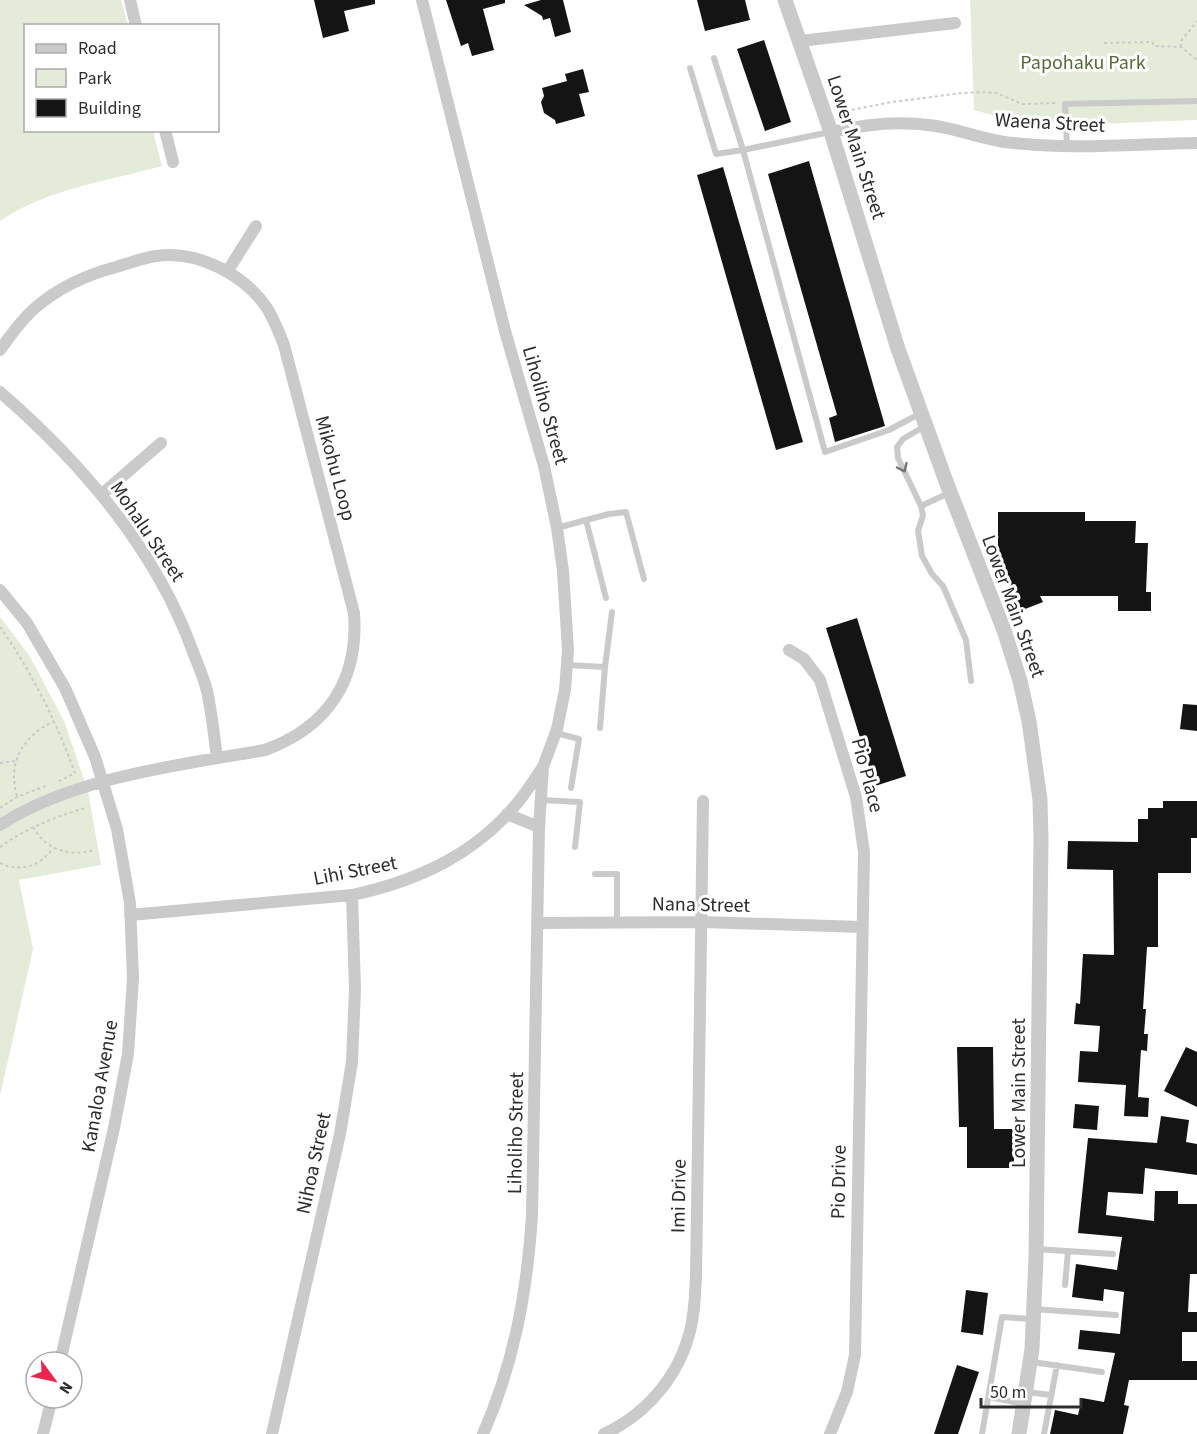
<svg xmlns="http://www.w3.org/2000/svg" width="1197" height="1434" font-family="'Source Sans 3',sans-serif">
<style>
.green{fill:#e5ebd9}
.building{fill:#141414}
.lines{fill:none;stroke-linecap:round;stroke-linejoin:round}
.path{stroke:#cacaca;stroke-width:2;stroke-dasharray:3 3;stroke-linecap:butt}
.service{stroke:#cacaca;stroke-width:6}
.minor{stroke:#cacaca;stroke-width:12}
.tertiary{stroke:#cacaca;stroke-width:15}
.oneway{stroke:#747474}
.labels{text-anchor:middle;stroke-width:6;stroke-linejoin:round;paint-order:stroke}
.park-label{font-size:20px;fill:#576a38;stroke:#fff}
.street-label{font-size:20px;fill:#2d2d2d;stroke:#fff}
</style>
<rect width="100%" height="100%" fill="#fff"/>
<path class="green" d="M 0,0 L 121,0 L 128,25 L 26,26 L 26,130 L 153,131 L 162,166 C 108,181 47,189 0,221 Z
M 970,0 L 1197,0 L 1197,120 C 1123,122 1046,131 974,110 Z
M 0,617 L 29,655 L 64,721 L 88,791 L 101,865 L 19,880 L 33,949 L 0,1096 Z"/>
<path class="building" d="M 314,0 L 375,0 L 375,4 L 344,11 L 349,31 L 323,38 Z
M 446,0 L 505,0 L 505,3 L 483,9 L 494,50 L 472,56 L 468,43 L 461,46 Z
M 541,0 L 563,0 L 571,32 L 555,37 L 550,18 L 543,20 L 542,16 L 524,5 Z
M 697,0 L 745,0 L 750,20 L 705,31 Z
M 764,40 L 791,122 L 765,131 L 737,49 Z
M 583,69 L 589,92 L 579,94 L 585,116 L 556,124 L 555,120 L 544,113 L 541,102 L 544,96 L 542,88 L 567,81 L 565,74 Z
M 809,161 L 885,426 L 835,442 L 829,418 L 837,415 L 768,174 Z
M 723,167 L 803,442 L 776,450 L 697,175 Z
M 998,512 L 1085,512 L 1085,521 L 1136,521 L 1135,543 L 1148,543 L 1146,592 L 1151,592 L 1151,611 L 1118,611 L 1118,596 L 1040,596 L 1043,602 L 1020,611 L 998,554 Z
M 857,618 L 906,776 L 875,786 L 826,628 Z
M 1183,704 L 1197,705 L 1197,731 L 1180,729 Z
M 1163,801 L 1197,801 L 1197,838 L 1191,838 L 1191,873 L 1158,873 L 1158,947 L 1147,947 L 1143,1009 L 1146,1009 L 1144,1034 L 1148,1034 L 1147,1051 L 1141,1050 L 1138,1097 L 1149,1098 L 1148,1117 L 1124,1116 L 1126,1085 L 1078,1082 L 1080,1051 L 1098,1052 L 1100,1026 L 1074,1024 L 1076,1003 L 1080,1004 L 1083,954 L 1114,955 L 1113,870 L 1067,869 L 1068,841 L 1138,842 L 1138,819 L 1148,819 L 1148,808 L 1163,808 Z
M 957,1047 L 993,1047 L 994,1129 L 1014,1129 L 1014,1168 L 967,1168 L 967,1127 L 959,1127 Z
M 1186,1047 L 1197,1052 L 1197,1107 L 1164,1091 Z
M 1075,1104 L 1099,1106 L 1097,1130 L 1073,1128 Z
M 1161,1116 L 1189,1120 L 1186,1142 L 1197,1144 L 1197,1175 L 1145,1168 L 1143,1194 L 1108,1192 L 1106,1215 L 1154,1221 L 1155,1191 L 1178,1191 L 1178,1204 L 1197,1204 L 1197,1274 L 1190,1274 L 1188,1312 L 1197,1312 L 1197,1332 L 1182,1332 L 1182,1361 L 1197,1361 L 1197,1380 L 1129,1380 L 1124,1405 L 1129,1406 L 1123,1434 L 1050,1434 L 1055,1410 L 1078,1415 L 1082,1398 L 1104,1402 L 1115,1353 L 1078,1349 L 1080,1330 L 1120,1334 L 1124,1292 L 1104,1289 L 1103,1301 L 1072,1297 L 1076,1264 L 1117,1270 L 1122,1237 L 1078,1233 L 1088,1138 L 1157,1143 Z
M 966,1290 L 988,1293 L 983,1335 L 961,1332 Z
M 957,1365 L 979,1372 L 958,1434 L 934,1434 Z"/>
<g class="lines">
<path class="path" d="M 1104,43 L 1152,42 L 1154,46 L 1181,47 L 1197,60
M 1181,47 L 1181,41 L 1197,21
M 846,111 L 892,102 L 962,93 L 983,92 L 997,93 L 1022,104 L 1055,103
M 0,627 C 32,672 56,721 75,773 L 57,782
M 0,763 L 15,761
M 17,796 C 7,762 23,736 54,721
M 0,808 L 17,797 L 46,786
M 33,827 C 46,850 69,857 94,850
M 0,847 C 26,828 55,817 85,808
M 0,863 C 20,873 41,866 53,848"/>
<path class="service" d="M 690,68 L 716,154 L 743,150 L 714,58
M 830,132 L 743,150 L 825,452 L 889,430 L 921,413
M 1067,146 L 1065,104 L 1197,101
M 925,426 L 903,439 L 897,447 L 898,458 L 921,506 L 949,493
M 921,506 L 923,515 L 918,531 L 922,556 L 932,574 L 943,586 L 966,640 L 971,681
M 586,520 L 609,514 L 626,512 L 644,579
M 557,528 L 586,520 L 606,598
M 567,665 L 605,667 L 600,728
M 605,667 L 612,612
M 556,733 L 579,739 L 571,788
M 541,800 L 580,802 L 575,847
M 595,874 L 617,874 L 617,922
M 1036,1249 L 1113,1254
M 1065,1285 L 1068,1251
M 1033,1309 L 1116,1315
M 1032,1362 L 1102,1372
M 1026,1392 L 1051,1395
M 989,1397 L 1024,1404
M 982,1434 L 1002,1317 L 1032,1319
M 1044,1434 L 1057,1365"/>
<path class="minor" d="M 130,0 L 136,26
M 422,0 L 505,331 L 544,466 L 557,528 L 563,571 L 568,650 L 565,690 L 557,729 L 543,767 L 539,827 L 532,1216 C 527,1292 514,1364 483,1434
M 800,41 L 955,23
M 165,130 L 173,162
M 831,132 C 865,124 901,120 936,126 C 962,130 987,141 1013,143 C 1074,150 1136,144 1197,143
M 227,272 L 256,226
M 0,350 C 11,335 21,320 35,308 C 59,287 86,275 116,267 C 129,263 143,258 156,256 C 197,250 244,274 267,308 C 274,320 279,332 284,345 L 354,613 C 359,680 328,727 265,750 C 180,765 74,777 0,825
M 0,392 C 82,463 156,549 193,652 C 198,665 204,678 207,691 C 212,713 214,736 217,758
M 102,494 L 161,443
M 0,590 L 27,623 L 65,688 L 95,757 L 117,829 L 130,903 L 133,978 L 128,1054 L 114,1128 L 60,1362
M 789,650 L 804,659 L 820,680 L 856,797 L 864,852 L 855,1355 L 847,1392 L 830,1434
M 507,814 L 539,827
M 130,915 L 352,895 C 418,881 476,854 519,801 C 528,790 535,778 543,767
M 539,923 L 703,922 L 862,927
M 43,1434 L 52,1398
M 272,1434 L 340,1134 L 352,1062 L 355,989 L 352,895
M 604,1434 C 651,1412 686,1368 693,1315 C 695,1303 695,1290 696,1278 L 703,801"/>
<path class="tertiary" d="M 785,0 L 831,132 L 898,349 L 947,484 L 1005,633 L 1020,681 L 1029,721 L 1040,800 L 1041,839 L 1036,1259 L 1032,1349 L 1019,1434"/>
</g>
<defs><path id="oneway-chevron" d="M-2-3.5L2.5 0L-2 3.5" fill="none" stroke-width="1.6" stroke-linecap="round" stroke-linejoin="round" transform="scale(1.5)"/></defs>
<use class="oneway" href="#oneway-chevron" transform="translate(903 468) rotate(65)"/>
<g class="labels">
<g class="park-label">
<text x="1083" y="69">Papohaku Park</text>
</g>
<g class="street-label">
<text transform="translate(1050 122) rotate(3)" y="7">Waena Street</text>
<text transform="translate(857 147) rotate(72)" y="7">Lower Main Street</text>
<text transform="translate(546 405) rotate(74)" y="7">Liholiho Street</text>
<text transform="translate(336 468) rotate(75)" y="7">Mikohu Loop</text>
<text transform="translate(148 531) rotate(56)" y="7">Mohalu Street</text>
<text transform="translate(1014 606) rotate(70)" y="7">Lower Main Street</text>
<text transform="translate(868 775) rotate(75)" y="7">Pio Place</text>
<text transform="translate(355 870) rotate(-11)" y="7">Lihi Street</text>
<text transform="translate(701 904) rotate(1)" y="7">Nana Street</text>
<text transform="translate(99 1086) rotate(-80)" y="7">Kanaloa Avenue</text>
<text transform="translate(1018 1093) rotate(-90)" y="7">Lower Main Street</text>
<text transform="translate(515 1133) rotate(-89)" y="7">Liholiho Street</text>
<text transform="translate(313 1163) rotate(-78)" y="7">Nihoa Street</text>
<text transform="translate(838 1182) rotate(-89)" y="7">Pio Drive</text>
<text transform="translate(678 1196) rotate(-89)" y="7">Imi Drive</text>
</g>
</g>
<rect x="24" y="24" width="195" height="108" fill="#ffffff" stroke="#ababab" stroke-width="1.5"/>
<rect x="36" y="44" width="30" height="9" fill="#cacaca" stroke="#ababab" stroke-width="1.5"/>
<text x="78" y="54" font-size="18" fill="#2d2d2d">Road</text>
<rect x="36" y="69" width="30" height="18" fill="#e5ebd9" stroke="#ababab" stroke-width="1.5"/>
<text x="78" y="84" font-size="18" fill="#2d2d2d">Park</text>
<rect x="36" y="99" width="30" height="18" fill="#141414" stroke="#ababab" stroke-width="1.5"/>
<text x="78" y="114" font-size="18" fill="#2d2d2d">Building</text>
<g transform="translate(54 1380) rotate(123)"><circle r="28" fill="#ffffff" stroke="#ababab" stroke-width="1.5"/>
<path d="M0-4.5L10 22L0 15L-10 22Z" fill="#ee2450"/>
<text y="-9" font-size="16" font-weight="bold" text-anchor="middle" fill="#2d2d2d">N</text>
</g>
<path d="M981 1398v9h100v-9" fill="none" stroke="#2d2d2d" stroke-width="3"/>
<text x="990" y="1398" font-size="18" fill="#2d2d2d" stroke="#ffffff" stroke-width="4.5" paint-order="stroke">50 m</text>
</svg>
